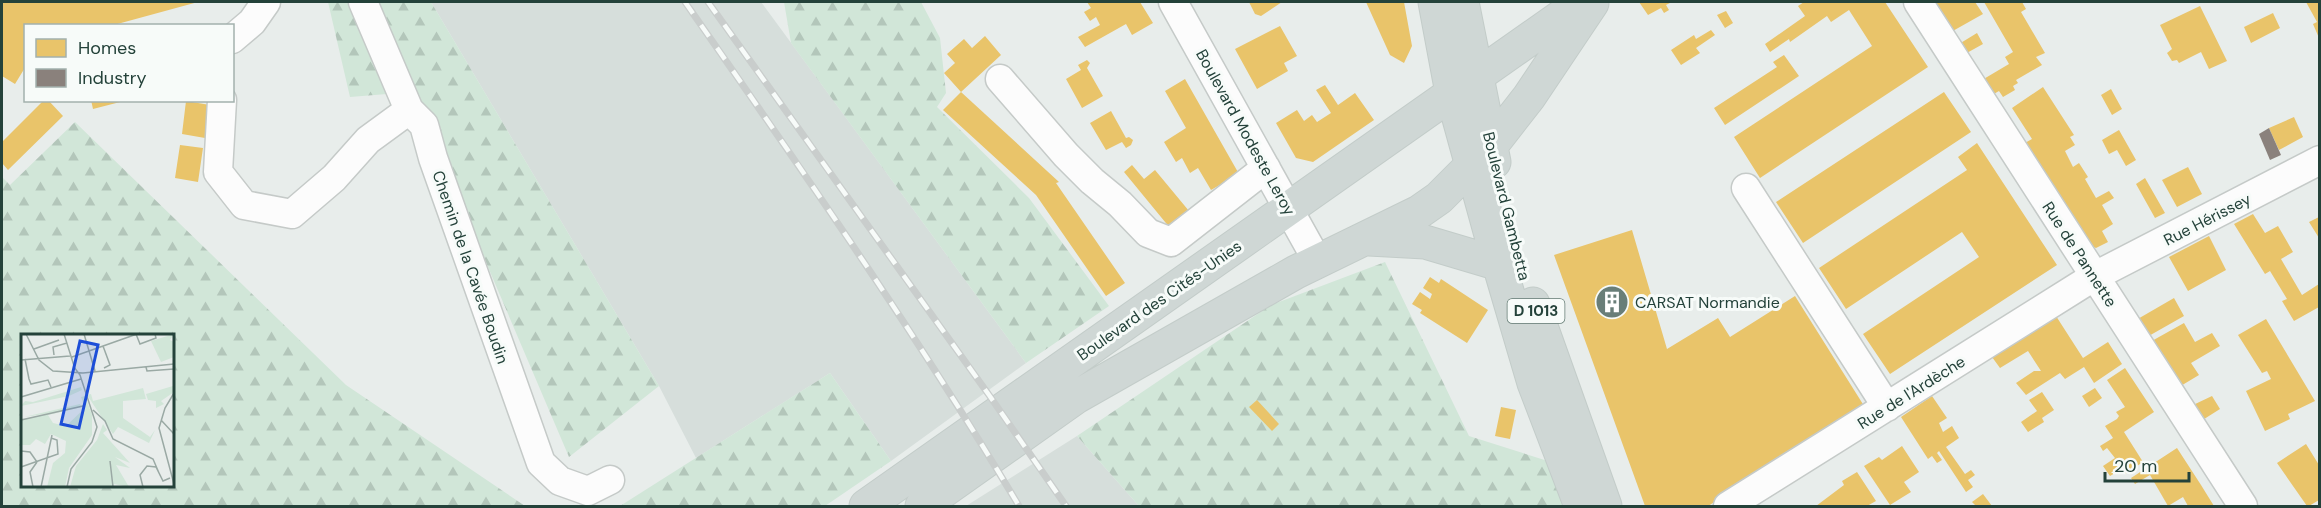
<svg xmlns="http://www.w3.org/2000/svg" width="2321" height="508" font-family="'DM Sans',sans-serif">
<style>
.built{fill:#d6dedb}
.forest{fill:url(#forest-firs);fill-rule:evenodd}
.homes{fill:#e9c46a}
.industry{fill:#8a817c}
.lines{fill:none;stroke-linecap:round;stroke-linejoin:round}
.minor-casing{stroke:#c5cac8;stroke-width:31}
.major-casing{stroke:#c3ccc9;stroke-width:35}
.minor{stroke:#fcfcfc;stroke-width:28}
.major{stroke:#cfd7d5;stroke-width:33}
.rail-casing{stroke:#c9cdcc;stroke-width:7}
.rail{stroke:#f7fbf9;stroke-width:4.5;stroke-dasharray:14;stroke-linecap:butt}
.labels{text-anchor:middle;stroke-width:6;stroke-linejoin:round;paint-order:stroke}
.shield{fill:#f7fbf9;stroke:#637a73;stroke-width:1.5}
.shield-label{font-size:15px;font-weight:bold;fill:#24423a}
.street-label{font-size:16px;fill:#24423a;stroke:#f7fbf9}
.poi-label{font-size:16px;fill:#24423a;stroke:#f7fbf9;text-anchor:start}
.inset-road{fill:none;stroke:#9aa9a4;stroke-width:1.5}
.view{fill:#1d4ed8;fill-opacity:0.15;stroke:#1d4ed8;stroke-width:3}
.inset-edge{fill:none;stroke:#24423a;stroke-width:3}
</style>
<defs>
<pattern id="forest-firs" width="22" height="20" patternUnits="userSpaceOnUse" patternTransform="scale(1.5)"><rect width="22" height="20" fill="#d1e6d8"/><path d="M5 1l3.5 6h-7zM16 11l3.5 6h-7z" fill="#b3c6ba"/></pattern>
</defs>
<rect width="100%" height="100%" fill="#e8edeb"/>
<path class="built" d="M 431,2 L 761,2 L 1026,363 L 891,461 L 830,373 L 696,458 L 659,386 Z
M 1077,436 L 1139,506 L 966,506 Z"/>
<path class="forest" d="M 328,2 L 350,2 L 387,94 L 350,97 Z
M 378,2 L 431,2 L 659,386 L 569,457 L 378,9 Z
M 784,2 L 921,2 L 940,38 L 946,93 L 937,107 L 1029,198 L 1109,306 L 1026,363 L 791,43 Z
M 75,122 L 346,385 L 525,506 L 2,506 L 2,177 L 10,185 ZM 22,336 L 172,336 L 172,486 L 22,486 Z
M 1385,262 L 1469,436 L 1554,463 L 1570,506 L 1139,506 L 1077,436 L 1271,305 Z
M 830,373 L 891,461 L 825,506 L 620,506 Z"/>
<path class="homes" d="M 2,2 L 198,2 L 110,26 L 26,26 L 26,66 L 15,84 L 2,76 Z
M 1087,2 L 1140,2 L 1153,23 L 1132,35 L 1126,24 L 1085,47 L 1078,37 L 1100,25 L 1096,17 L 1090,21 L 1084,12 L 1091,8 Z
M 1249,2 L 1282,2 L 1261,16 L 1255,14 Z
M 1366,2 L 1404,2 L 1412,46 L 1404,63 L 1390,55 Z
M 1639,2 L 1672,2 L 1666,5 L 1669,10 L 1664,13 L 1661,8 L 1648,15 Z
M 1804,2 L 1885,2 L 1928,67 L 1760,178 L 1734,137 L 1872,46 L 1849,10 L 1831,22 L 1827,16 L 1790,42 L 1789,39 L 1770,52 L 1765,44 L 1805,16 L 1798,6 Z
M 1932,2 L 1975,2 L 1983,14 L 1951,32 Z
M 1984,2 L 2022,2 L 2026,9 L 2021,12 L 2045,53 L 2036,57 L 2042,65 L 2016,80 L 2018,83 L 2013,86 L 2015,90 L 2003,97 L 1999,91 L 1992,95 L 1982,80 L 2009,64 L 2005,57 L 2013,52 Z
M 2306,2 L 2319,2 L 2319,38 L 2313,24 L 2317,22 Z
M 2200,6 L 2227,61 L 2209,69 L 2201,52 L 2179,63 L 2177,60 L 2172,61 L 2167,53 L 2172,49 L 2160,25 Z
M 1726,11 L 1733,23 L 1725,28 L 1717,15 Z
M 2273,13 L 2280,28 L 2251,43 L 2244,27 Z
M 1280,26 L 1297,56 L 1284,63 L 1288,71 L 1257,89 L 1235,49 Z
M 1711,30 L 1715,35 L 1696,48 L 1700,53 L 1681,65 L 1671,50 L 1694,35 L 1696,39 Z
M 1977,33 L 1983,44 L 1965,54 L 1959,44 Z
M 985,36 L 1001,55 L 961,92 L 944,73 L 955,63 L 947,54 L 964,39 L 972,48 Z
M 1784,55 L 1799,76 L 1725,125 L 1714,108 L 1777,67 L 1773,62 Z
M 1087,60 L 1090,63 L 1087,68 L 1103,96 L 1082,108 L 1066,79 L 1081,70 L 1078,65 Z
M 1185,79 L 1239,174 L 1211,190 L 1198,168 L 1190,173 L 1182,158 L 1176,162 L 1164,142 L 1186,128 L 1165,91 Z
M 1325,85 L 1338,105 L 1355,93 L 1374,120 L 1313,162 L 1296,158 L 1276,123 L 1297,110 L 1304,121 L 1312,115 L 1317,122 L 1331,113 L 1316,90 Z
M 2043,87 L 2074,135 L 2070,137 L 2075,145 L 2065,151 L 2073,167 L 2079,163 L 2088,177 L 2085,179 L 2096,198 L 2109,191 L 2114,198 L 2102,205 L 2113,224 L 2102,231 L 2108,242 L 2096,248 L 2087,244 L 2023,144 L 2032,139 L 2012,108 Z
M 2111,89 L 2122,109 L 2112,115 L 2101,95 Z
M 961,92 L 1059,182 L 1056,183 L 1125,283 L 1106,296 L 1036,195 L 943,110 Z
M 1944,92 L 1971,132 L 1803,243 L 1776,202 Z
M 44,100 L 48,100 L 63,116 L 8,170 L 2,163 L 2,142 Z
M 91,100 L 124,100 L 124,101 L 93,109 Z
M 186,101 L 210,105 L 205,138 L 182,134 Z
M 1111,111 L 1126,138 L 1129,137 L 1133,140 L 1131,145 L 1126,148 L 1122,142 L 1106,150 L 1090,123 Z
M 2294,117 L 2303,137 L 2279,150 L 2269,128 Z
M 2119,130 L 2136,160 L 2126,166 L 2117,150 L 2109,154 L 2102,140 Z
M 1977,143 L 2057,265 L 1890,374 L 1863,334 L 1979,257 L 1962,232 L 1846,309 L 1819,268 L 1967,170 L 1958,157 Z
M 180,145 L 203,148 L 198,182 L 175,178 Z
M 1132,165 L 1144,179 L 1155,170 L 1189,211 L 1170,228 L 1124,172 Z
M 2188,167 L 2202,194 L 2177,207 L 2162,180 Z
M 2145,178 L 2165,213 L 2155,218 L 2136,184 Z
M 2253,214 L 2265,233 L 2278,226 L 2293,252 L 2281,259 L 2302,295 L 2319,284 L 2319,307 L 2294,321 L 2282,301 L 2287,299 L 2270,271 L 2265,274 L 2234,224 Z
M 2319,217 L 2319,238 L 2309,222 Z
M 1632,230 L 1667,349 L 1718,318 L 1730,337 L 1795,296 L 1866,409 L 1708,506 L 1645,506 L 1554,255 Z
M 2209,236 L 2226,270 L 2188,291 L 2169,257 Z
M 1430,277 L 1439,283 L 1441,279 L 1488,310 L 1467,343 L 1420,313 L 1422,310 L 1412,304 L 1420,292 L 1430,299 L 1432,294 L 1423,288 Z
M 2174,298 L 2184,316 L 2147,337 L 2136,320 Z
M 2056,316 L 2083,358 L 2108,342 L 2122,364 L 2094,383 L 2084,367 L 2065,379 L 2060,373 L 2026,395 L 2016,383 L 2034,371 L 2041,371 L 2028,351 L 2000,368 L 1992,357 Z
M 2266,319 L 2315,401 L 2288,414 L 2290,419 L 2265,431 L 2246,391 L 2271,379 L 2267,371 L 2262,373 L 2238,335 Z
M 2184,323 L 2195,342 L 2212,333 L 2220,346 L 2191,363 L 2199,375 L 2179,387 L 2150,342 Z
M 2125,368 L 2154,412 L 2124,432 L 2143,462 L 2125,474 L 2122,469 L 2110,476 L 2103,466 L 2115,458 L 2107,448 L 2103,451 L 2100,446 L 2113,438 L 2105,426 L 2117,419 L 2119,416 L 2116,412 L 2125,407 L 2107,380 Z
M 2095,388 L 2102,398 L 2089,407 L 2082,396 Z
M 2042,392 L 2054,410 L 2042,418 L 2044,422 L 2028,432 L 2021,422 L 2037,411 L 2029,400 Z
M 1932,396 L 1947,418 L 1939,423 L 1943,432 L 1952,426 L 1959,438 L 1946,447 L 1965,474 L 1971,470 L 1975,475 L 1968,480 L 1973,487 L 1966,492 L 1939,451 L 1937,453 L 1942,460 L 1937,463 L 1932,456 L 1928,459 L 1901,417 Z
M 2212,396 L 2220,409 L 2201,421 L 2191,406 Z
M 1257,400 L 1279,424 L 1272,431 L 1249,407 Z
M 1501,407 L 1516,410 L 1510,439 L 1495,436 Z
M 2306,444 L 2319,465 L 2319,500 L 2309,506 L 2307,506 L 2277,463 Z
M 1902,446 L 1919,472 L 1904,482 L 1911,492 L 1890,505 L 1864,466 L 1879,457 L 1882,460 Z
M 2177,448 L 2201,485 L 2214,506 L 2188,506 L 2183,497 L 2168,506 L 2150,475 L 2135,484 L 2131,478 Z
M 1857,472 L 1876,501 L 1867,506 L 1816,506 L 1844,485 L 1842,481 Z
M 1983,494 L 1992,506 L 1976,506 L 1972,502 Z"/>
<path class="industry" d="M 2269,128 L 2281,155 L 2270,160 L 2259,134 Z"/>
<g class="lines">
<g class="minor-casing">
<path id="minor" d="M 363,2 L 409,110 L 424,125 L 433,158 L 541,463 L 560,481 L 588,491 L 610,480
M 1173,2 L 1318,262
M 1918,2 L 2243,506
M 232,39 L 252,22 L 266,2
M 1000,79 L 1066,155 L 1092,181 L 1120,204 L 1148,233 L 1171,242 L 1266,168
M 222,100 L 218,172 L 244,205 L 292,214 L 334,178 L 368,140 L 409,110
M 1746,188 L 1887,407
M 1728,506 L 2095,276 L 2320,160"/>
</g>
<g class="major-casing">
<path id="major" d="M 1435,2 L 1452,93 L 1499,264 L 1534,383 L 1581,506
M 1462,2 L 1494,162
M 1369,239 L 1425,242 L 1499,264
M 1533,304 L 1605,506
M 866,506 L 1582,2
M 922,506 L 1076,397 L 1296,272 L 1419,212 L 1439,198 L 1490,147 L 1529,97 L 1592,3"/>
</g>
<use href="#minor" class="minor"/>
<use href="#major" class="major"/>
<g class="rail-casing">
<path id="rail" d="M 685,2 C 800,167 916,333 1019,506
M 708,2 L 989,395 L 1066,506"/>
</g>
<use href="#rail" class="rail"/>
</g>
<defs>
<g id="building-disc" transform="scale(1.725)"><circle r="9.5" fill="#697e78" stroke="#f7fbf9"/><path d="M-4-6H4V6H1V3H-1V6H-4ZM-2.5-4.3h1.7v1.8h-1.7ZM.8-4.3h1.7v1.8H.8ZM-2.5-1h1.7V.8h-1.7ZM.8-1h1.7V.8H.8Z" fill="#fff"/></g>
</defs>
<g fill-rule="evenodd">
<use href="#building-disc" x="1612" y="302"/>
</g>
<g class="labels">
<rect class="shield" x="1507.5" y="299" width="57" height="24" rx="4.5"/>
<g class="shield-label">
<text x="1536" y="316">D 1013</text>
</g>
<g class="street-label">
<text transform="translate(1246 132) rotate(61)" y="6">Boulevard Modeste Leroy</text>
<text transform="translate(1507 206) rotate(76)" y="6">Boulevard Gambetta</text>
<text transform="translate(2207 219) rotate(-27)" y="6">Rue Hérissey</text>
<text transform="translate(2080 254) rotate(57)" y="6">Rue de Pannette</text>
<text transform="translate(471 267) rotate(71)" y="6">Chemin de la Cavée Boudin</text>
<text transform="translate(1159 300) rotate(-35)" y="6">Boulevard des Cités-Unies</text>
<text transform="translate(1911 392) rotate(-32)" y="6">Rue de l'Ardèche</text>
</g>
<g class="poi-label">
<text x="1635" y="308">CARSAT Normandie</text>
</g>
</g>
<g transform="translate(21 334)">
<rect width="153" height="153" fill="#e8edeb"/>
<path d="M 152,52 L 153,58 L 140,67 L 143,70 L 135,74 L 135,67 L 127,66 L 125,60 ZM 60,53 L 61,56 L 48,62 L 0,72 L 4,67 L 12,68 ZM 122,54 L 125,65 L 102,67 L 102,84 L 129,103 L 134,96 L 128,109 L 97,93 L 92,100 L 66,61 L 70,60 L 72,67 ZM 64,62 L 71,81 L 71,101 L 48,134 L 44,153 L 26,153 L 32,129 L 44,119 L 45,107 L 30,100 L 24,110 L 15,105 L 9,111 L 0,111 L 0,84 L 3,85 L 43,77 L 3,83 L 59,70 L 61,73 L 27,81 L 32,89 L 45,92 L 64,74 L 60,63 ZM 82,90 L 86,96 L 82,99 L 109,129 L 94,123 L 109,134 L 95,131 L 108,153 L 93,150 L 92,153 L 49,153 L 55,132 L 76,106 Z" fill="#d1e6d8"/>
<path d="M 153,0 L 149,6 L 153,8 L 153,23 L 140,28 L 130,7 Z" fill="#d1e6d8"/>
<path class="inset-road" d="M 5,0 L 18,26 L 32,37 L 62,39 L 153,30M 43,0 L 54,35M 63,0 L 74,37M 115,0 L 119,10 L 135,4 L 134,0M 82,12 L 89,31 L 83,34M 13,15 L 38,6M 33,21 L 32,13 L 46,9M 51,23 L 116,0M 4,25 L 8,45M 0,26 L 49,22M 125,33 L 126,37 L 153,35M 8,45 L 10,50 L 27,46 L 30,53M 153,59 L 144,74 L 138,94 L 153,150M 0,63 L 60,45M 72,76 L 84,87 L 92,105 L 132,125 L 138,139M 0,86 L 62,72M 140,86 L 153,100M 0,117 L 9,118 L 16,128M 89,127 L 92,153M 0,133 L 37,120 L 36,106 L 30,104M 12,153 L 9,138 L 16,128M 20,153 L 31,101M 46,153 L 50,135 L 71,108 L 76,93 L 59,41 L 53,33M 122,153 L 119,141 L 126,132 L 135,133 L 142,147 L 149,144"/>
<path class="view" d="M 59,7 L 77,11 L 58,94 L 40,90 Z"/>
<rect width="153" height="153" class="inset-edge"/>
</g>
<rect width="2321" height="508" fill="none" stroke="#24423a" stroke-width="6"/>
<rect x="24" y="24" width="210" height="78" fill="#f7fbf9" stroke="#a3b1ad" stroke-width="1.5"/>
<rect x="36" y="39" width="30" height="18" fill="#e9c46a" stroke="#a3b1ad" stroke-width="1.5"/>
<text x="78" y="54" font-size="18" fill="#24423a">Homes</text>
<rect x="36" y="69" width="30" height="18" fill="#8a817c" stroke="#a3b1ad" stroke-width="1.5"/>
<text x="78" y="84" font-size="18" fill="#24423a">Industry</text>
<path d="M2105 472v9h84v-9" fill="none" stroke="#24423a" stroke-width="3"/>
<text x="2114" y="472" font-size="18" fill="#24423a" stroke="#f7fbf9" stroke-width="4.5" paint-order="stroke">20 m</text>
</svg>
